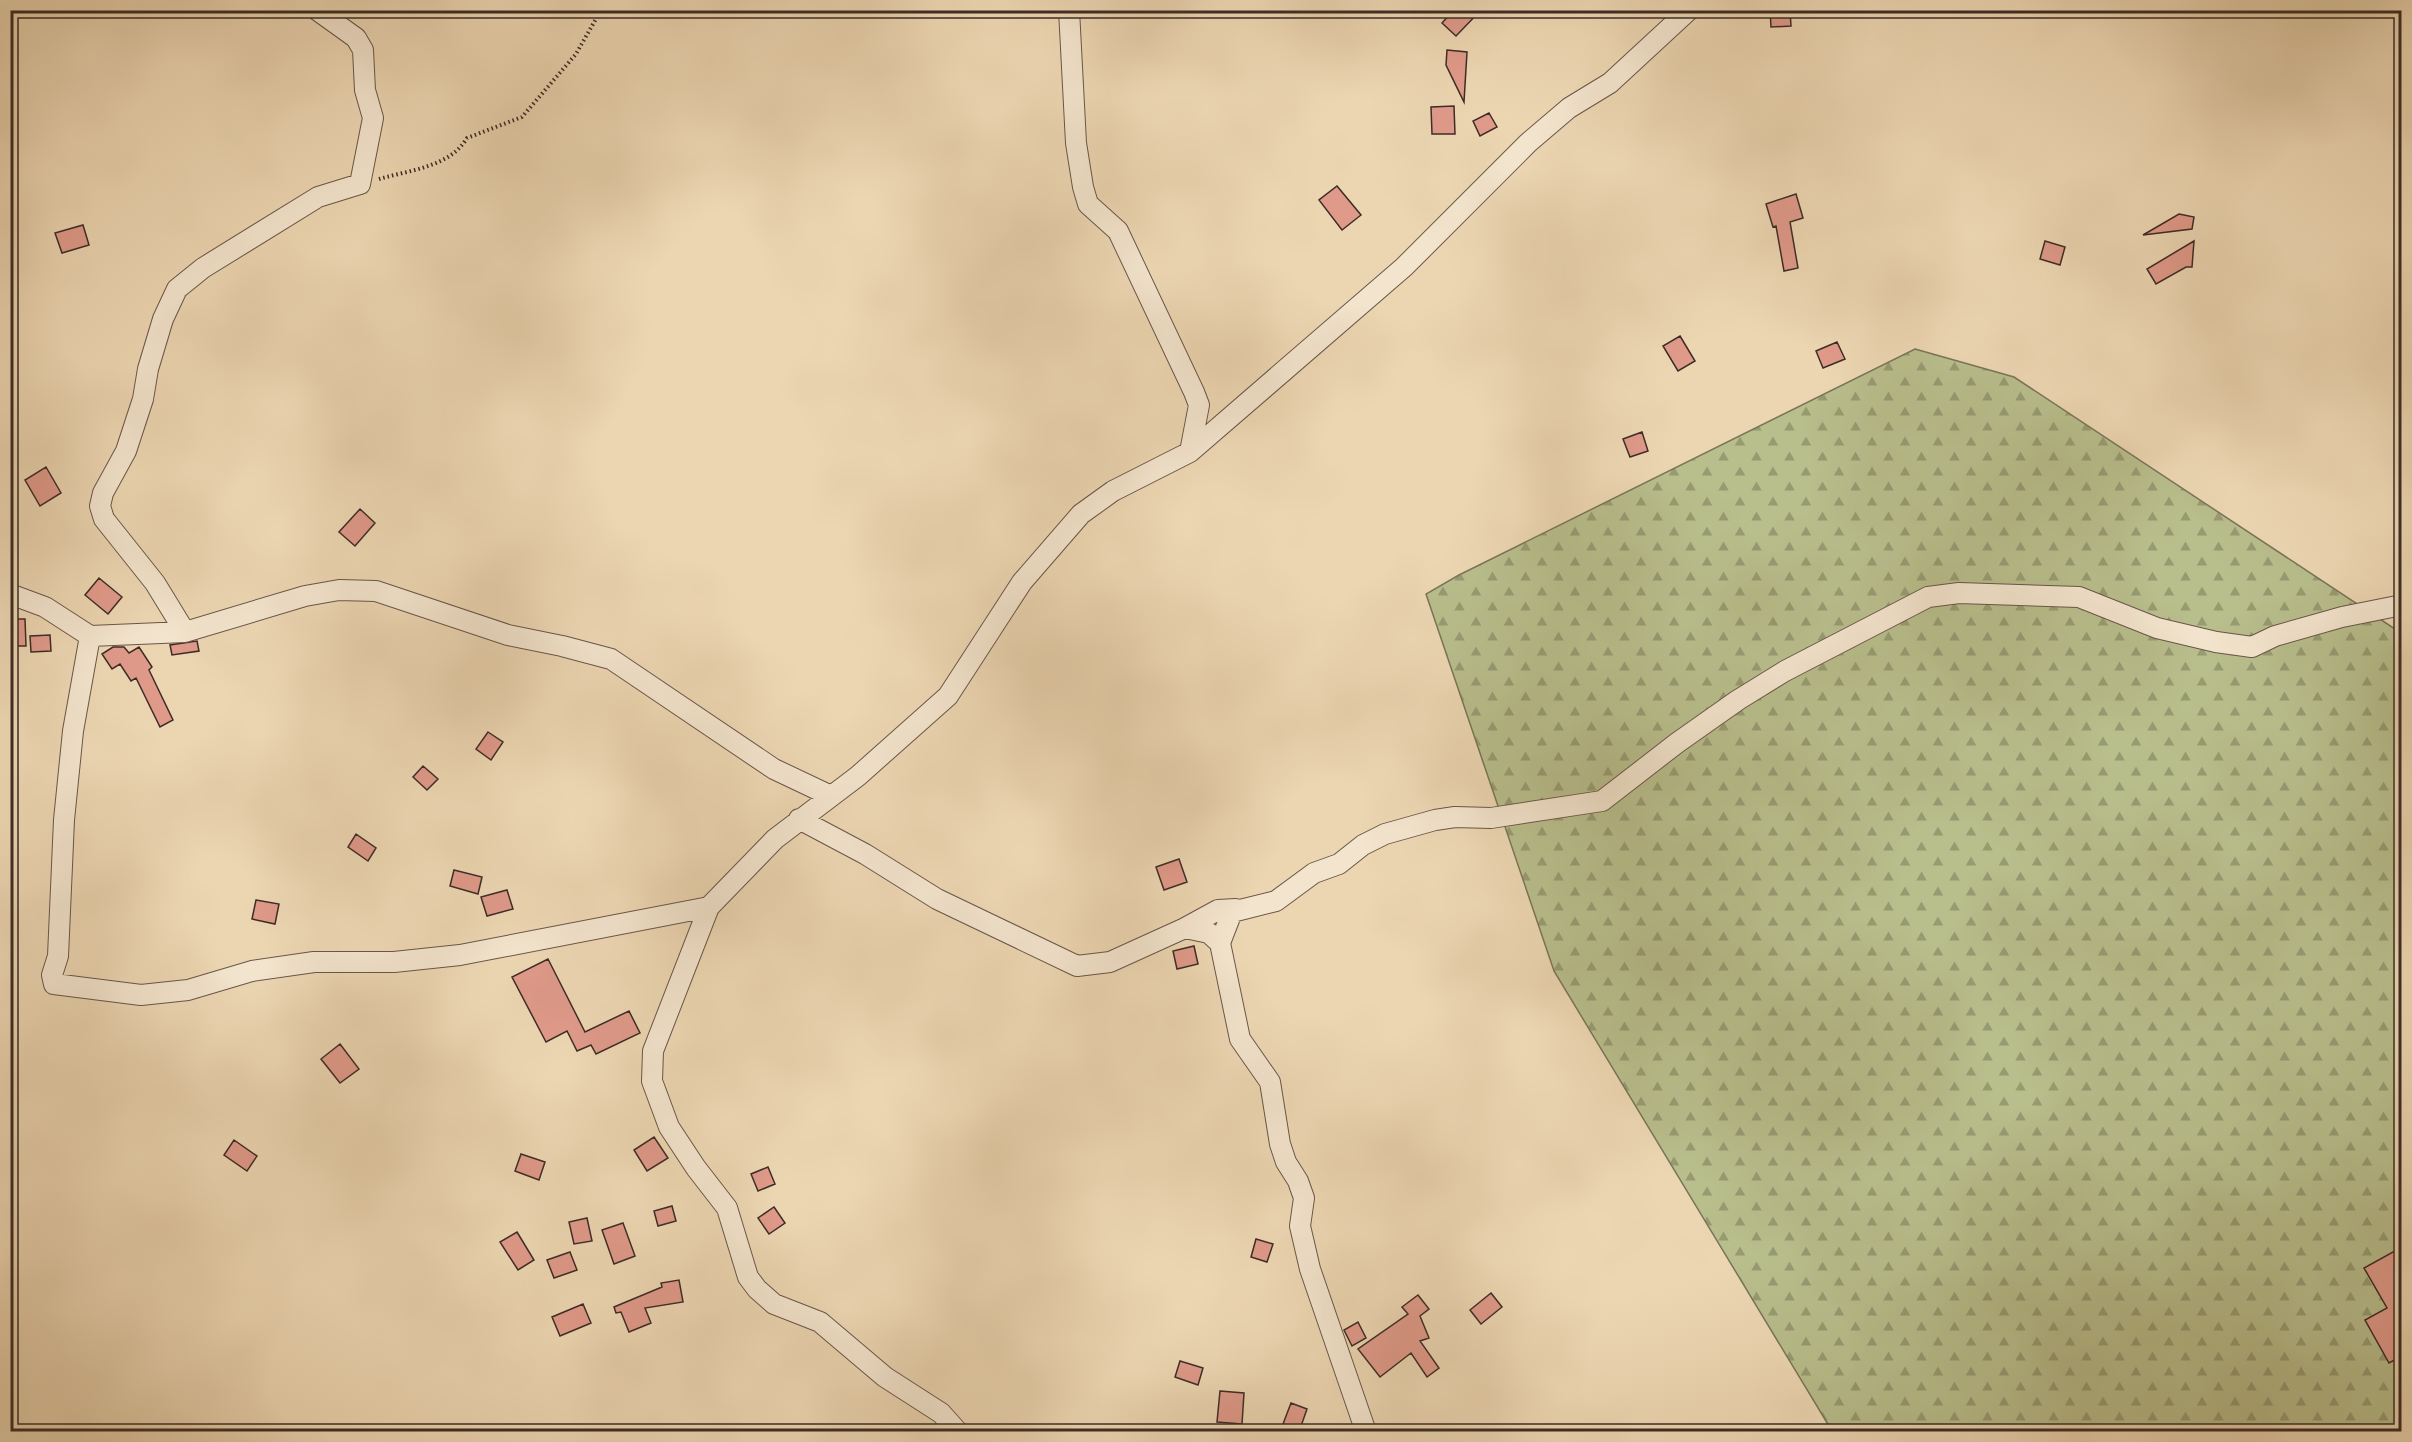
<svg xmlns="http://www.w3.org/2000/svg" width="2412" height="1442" font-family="'IM FELL Great Primer',serif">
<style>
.forest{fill:url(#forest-firs);stroke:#7a7559;stroke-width:1.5}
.building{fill:#e09a8a;stroke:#3d2c26;stroke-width:1.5}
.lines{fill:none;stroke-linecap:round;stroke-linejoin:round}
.minor-casing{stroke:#695649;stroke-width:22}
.path{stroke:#3d2c26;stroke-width:4;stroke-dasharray:1.5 3;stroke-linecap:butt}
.minor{stroke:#f3e4cd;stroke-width:20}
</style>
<defs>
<pattern id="forest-firs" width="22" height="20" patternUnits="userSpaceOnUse" patternTransform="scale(1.5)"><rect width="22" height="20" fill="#b8be8c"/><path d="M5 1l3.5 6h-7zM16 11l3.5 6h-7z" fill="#979b72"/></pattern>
</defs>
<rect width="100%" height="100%" fill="#ecd6b2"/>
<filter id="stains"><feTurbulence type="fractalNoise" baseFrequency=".00333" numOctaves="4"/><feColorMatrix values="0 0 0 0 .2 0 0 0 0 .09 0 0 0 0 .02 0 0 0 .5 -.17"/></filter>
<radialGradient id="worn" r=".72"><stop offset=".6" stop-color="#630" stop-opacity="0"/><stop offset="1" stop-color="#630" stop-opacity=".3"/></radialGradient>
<path class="forest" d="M 1915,349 L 2014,377 L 2401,633 L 2401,1431 L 1832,1431 L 1554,971 L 1426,594 L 1459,575 Z"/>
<path class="building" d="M 1454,10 L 1481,10 L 1456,36 L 1442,23 Z
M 1770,10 L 1790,10 L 1791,26 L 1771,27 Z
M 1447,50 L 1467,52 L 1464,102 L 1446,65 Z
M 1454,106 L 1455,134 L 1432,134 L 1431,107 Z
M 1489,113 L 1497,127 L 1480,136 L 1473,121 Z
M 1337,186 L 1361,215 L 1342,230 L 1319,200 Z
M 1796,194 L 1803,218 L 1790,222 L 1798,268 L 1784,271 L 1776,226 L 1773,227 L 1766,204 Z
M 2179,214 L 2194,217 L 2192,229 L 2143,235 Z
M 83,225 L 89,245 L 62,253 L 55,233 Z
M 2045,241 L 2065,247 L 2060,265 L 2040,259 Z
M 2194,241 L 2192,267 L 2186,267 L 2156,284 L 2147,269 Z
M 1680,336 L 1695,361 L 1678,371 L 1663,346 Z
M 1837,342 L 1845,359 L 1823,368 L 1816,351 Z
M 1642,432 L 1648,451 L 1630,457 L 1623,439 Z
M 46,467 L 61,493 L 40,506 L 25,480 Z
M 360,509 L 375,523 L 355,546 L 339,532 Z
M 99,578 L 122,597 L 108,614 L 85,595 Z
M 10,619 L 25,619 L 26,646 L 10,646 Z
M 50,635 L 51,651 L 31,652 L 30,636 Z
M 197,641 L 199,651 L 172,655 L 170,645 Z
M 113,647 L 124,647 L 129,653 L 139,647 L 152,667 L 149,670 L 173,720 L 160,727 L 136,678 L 131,681 L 120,664 L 112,669 L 102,654 Z
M 488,732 L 503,742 L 491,760 L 476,749 Z
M 423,766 L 438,779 L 427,790 L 413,777 Z
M 356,834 L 376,848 L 368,861 L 348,847 Z
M 1179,859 L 1187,882 L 1164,890 L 1156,867 Z
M 454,870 L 482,877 L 478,894 L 450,886 Z
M 507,890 L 513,909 L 487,916 L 481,897 Z
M 256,900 L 279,904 L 275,924 L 252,919 Z
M 1194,946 L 1198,964 L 1177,969 L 1173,951 Z
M 548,959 L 585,1032 L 629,1011 L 640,1033 L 596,1054 L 591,1045 L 577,1051 L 567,1031 L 546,1042 L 512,977 Z
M 340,1044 L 359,1069 L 340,1083 L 321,1059 Z
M 654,1137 L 668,1158 L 647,1171 L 634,1150 Z
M 234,1140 L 257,1156 L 247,1171 L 224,1155 Z
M 521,1154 L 545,1162 L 539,1180 L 515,1171 Z
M 768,1167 L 775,1184 L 758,1191 L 751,1174 Z
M 672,1206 L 676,1221 L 658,1226 L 654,1211 Z
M 774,1207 L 785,1223 L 769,1234 L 758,1218 Z
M 587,1218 L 592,1241 L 574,1244 L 569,1222 Z
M 623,1223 L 635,1256 L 614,1264 L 602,1230 Z
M 517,1232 L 534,1260 L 518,1270 L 500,1242 Z
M 1256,1239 L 1273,1244 L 1267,1262 L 1251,1257 Z
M 2402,1247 L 2402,1356 L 2389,1363 L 2365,1320 L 2387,1308 L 2364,1268 Z
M 570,1252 L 577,1270 L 554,1278 L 547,1260 Z
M 679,1280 L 683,1302 L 645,1308 L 651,1323 L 629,1332 L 621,1312 L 616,1313 L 614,1307 L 662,1287 L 661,1283 Z
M 1491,1293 L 1502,1307 L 1481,1324 L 1470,1310 Z
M 1418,1295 L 1429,1309 L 1420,1316 L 1429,1338 L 1420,1341 L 1439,1368 L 1427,1377 L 1411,1353 L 1380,1377 L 1358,1349 L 1408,1314 L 1402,1307 Z
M 583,1304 L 591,1323 L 560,1336 L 552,1317 Z
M 1358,1322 L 1366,1338 L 1352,1346 L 1344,1330 Z
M 1180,1361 L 1203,1368 L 1198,1385 L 1175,1377 Z
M 1220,1391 L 1244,1393 L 1242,1424 L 1217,1422 Z
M 1291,1403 L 1307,1409 L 1300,1429 L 1283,1424 Z"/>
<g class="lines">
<g class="minor-casing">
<path id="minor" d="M 1069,10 L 1076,143 L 1083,187 L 1088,204 L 1118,231 L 1194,392 L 1199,405 L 1190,452
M 10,594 L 45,607 L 90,636 L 185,632 L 305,596 L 339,590 L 376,591 L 508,635 L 562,646 L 611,659 L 774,769 L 831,796
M 185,632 L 155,583 L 104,519 L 100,506 L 103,493 L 126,451 L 143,399 L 148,369 L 163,319 L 177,289 L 203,268 L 318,197 L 360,184 L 373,118 L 365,90 L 363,50 L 356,38 L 317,10
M 90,636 L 73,731 L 64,820 L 58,956 L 52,975 L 54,984 L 141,995 L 188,990 L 252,971 L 314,962 L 394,962 L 460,955 L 709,907
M 799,819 L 865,854 L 937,899 L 1077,966 L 1110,962 L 1185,928 L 1209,933 L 1220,943 L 1240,1039 L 1270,1082 L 1280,1144 L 1286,1162 L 1298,1181 L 1304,1198 L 1300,1226 L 1310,1269 L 1366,1432
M 1185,928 L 1218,910 L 1236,909
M 1220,943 L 1232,912 L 1276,901 L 1314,873 L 1339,864 L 1363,845 L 1385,834 L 1435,820 L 1455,817 L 1491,818 L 1602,801 L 1677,743 L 1738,700 L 1785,671 L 1928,597 L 1959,593 L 2079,597 L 2157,628 L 2216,642 L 2252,647 L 2275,636 L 2342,617 L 2402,605
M 958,1432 L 941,1413 L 885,1377 L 820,1322 L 774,1304 L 757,1289 L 748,1277 L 727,1208 L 696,1168 L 669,1127 L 652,1081 L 653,1051 L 709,907 L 775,839 L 858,776 L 948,696 L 1022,582 L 1081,514 L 1113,491 L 1190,452 L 1404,267 L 1528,143 L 1569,108 L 1610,83 L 1689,10"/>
</g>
<path class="path" d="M 379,179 C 410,170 450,167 467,138 L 522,117 L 576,54 L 601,10"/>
<use href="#minor" class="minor"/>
</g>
<rect width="2412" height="1442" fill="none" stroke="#ecd6b2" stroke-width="36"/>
<rect x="12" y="12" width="2388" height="1418" fill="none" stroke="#3d2c26" stroke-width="3"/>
<rect x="18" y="18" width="2376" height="1406" fill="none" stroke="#3d2c26" stroke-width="1.5"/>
<rect width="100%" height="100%" filter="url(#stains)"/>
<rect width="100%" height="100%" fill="url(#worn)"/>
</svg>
